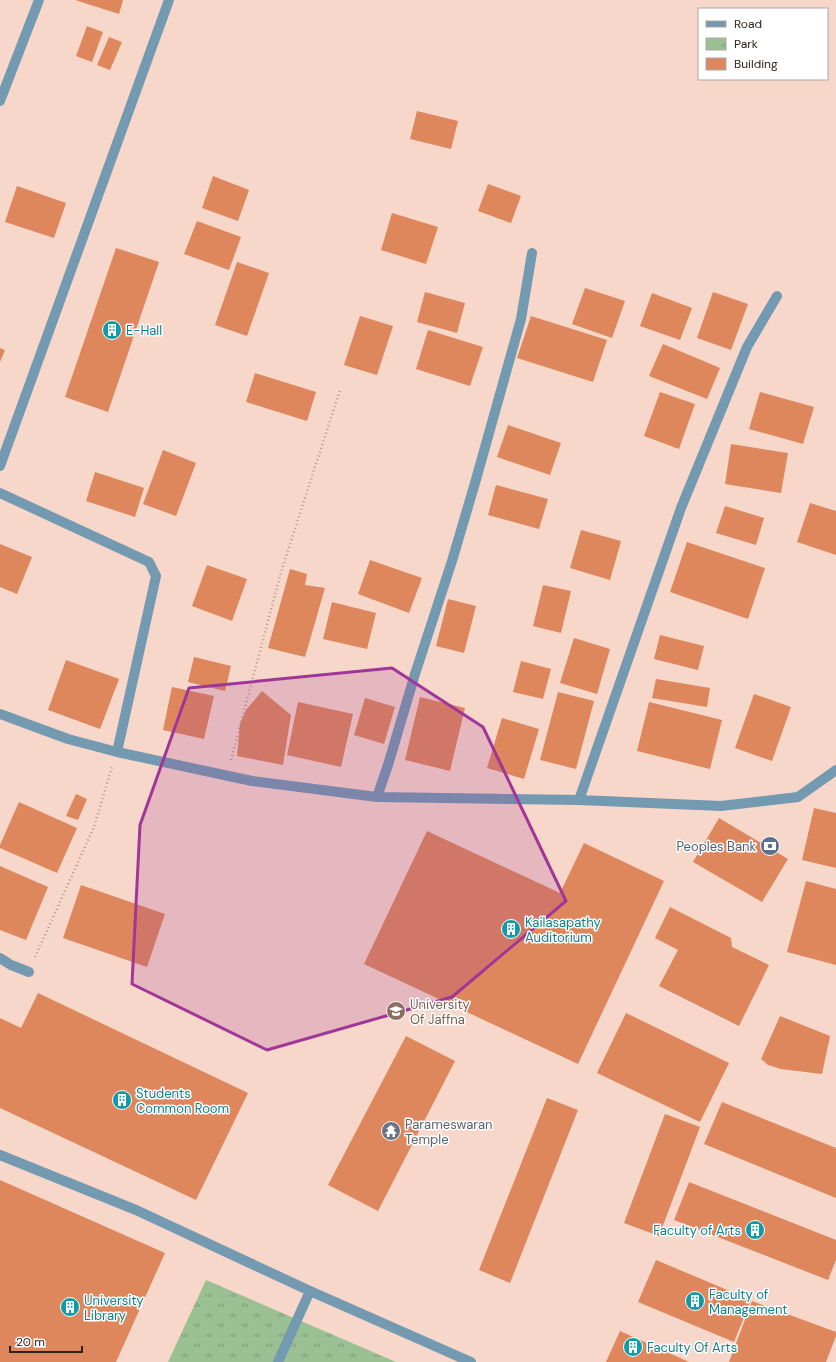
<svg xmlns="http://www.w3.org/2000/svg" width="836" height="1362" font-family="'DM Sans',sans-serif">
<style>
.park{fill:url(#park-tufts)}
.building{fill:#de875c}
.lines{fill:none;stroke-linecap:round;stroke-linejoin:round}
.path{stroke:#b39a8f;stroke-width:2.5;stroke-dasharray:1 3;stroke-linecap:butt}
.minor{stroke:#739ab1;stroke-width:10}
.marked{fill:#9f3698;fill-opacity:0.2;stroke:#9f3698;stroke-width:3;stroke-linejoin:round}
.labels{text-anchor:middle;stroke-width:3;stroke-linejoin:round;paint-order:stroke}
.culture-label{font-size:13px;fill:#0d838f;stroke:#fff;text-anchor:start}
.service-label{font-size:13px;fill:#4e5e75;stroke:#fff;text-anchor:end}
.education-label{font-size:13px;fill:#785e54;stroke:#fff;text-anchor:start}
.worship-label{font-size:13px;fill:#5b616d;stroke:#fff;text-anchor:start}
</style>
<defs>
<pattern id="park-tufts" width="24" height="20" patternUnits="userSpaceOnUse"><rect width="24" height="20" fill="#9ac094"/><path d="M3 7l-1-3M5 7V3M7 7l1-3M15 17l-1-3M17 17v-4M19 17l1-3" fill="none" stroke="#7e9c78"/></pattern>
</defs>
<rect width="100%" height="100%" fill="#f7d7c9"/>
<path class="park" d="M 206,1280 L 396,1362 L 168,1362 Z"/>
<path class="building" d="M 75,0 L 123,0 L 119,14 Z
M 87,26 L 103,32 L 92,62 L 76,56 Z
M 109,37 L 122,42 L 110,70 L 97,65 Z
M 417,111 L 458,121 L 451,149 L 410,139 Z
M 213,176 L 249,190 L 238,221 L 202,208 Z
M 488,184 L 521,196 L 511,223 L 478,211 Z
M 17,186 L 66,203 L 54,238 L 5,222 Z
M 392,213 L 438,227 L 426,264 L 381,250 Z
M 197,221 L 241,237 L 229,270 L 184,254 Z
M 116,248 L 159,262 L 108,412 L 65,397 Z
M 237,262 L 269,273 L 247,336 L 215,325 Z
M 585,288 L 625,301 L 612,338 L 572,324 Z
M 425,292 L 465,303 L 457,333 L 417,322 Z
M 713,292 L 748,304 L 731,350 L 697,338 Z
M 652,293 L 692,308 L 680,340 L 640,326 Z
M 360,316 L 393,326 L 377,375 L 344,365 Z
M 531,316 L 607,340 L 593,382 L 517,358 Z
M 428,330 L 483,347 L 470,386 L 416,369 Z
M 663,344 L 720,368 L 707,399 L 649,376 Z
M 0,348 L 5,350 L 0,362 Z
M 255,373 L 316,392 L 307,421 L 246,402 Z
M 660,392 L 695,404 L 679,449 L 644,436 Z
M 760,392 L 814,407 L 803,444 L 749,429 Z
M 508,425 L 561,443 L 550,475 L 497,457 Z
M 731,444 L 788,453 L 781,493 L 725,484 Z
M 163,450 L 196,463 L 176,516 L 143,504 Z
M 95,472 L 144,488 L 135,517 L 86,501 Z
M 496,485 L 548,499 L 539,529 L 488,515 Z
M 810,503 L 836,511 L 836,555 L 797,542 Z
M 725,506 L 764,518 L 756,545 L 716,533 Z
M 581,530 L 621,541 L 610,580 L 570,568 Z
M 687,542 L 765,568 L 748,619 L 670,592 Z
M 0,544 L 32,557 L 17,594 L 0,587 Z
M 370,560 L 422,578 L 409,613 L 358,594 Z
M 207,565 L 247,579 L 232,621 L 192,606 Z
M 290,569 L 307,574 L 305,585 L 325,588 L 305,657 L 268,648 Z
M 543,585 L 571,591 L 561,633 L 533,626 Z
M 448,599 L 476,606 L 464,653 L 436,646 Z
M 332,602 L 376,613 L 367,649 L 323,639 Z
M 660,635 L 704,646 L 698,670 L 654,659 Z
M 574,638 L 610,649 L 597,694 L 560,683 Z
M 194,657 L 231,666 L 225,691 L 188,682 Z
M 66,660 L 119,679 L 100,729 L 48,710 Z
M 521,661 L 551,669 L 543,699 L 513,692 Z
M 656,679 L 710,688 L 707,707 L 652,698 Z
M 172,687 L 214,696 L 204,739 L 163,730 Z
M 262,691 L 291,715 L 283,765 L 237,756 L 240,724 L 246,710 Z
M 558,692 L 594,701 L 576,769 L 540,760 Z
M 754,694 L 791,707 L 772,761 L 735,748 Z
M 420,697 L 465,708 L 450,771 L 405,760 Z
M 365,698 L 395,707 L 384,744 L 354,735 Z
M 298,702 L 353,714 L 341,767 L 287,755 Z
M 649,702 L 722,720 L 710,769 L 637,751 Z
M 502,718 L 539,729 L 524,779 L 487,768 Z
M 76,794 L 87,799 L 78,820 L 66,816 Z
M 19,802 L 77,828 L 57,873 L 0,848 L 0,845 Z
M 814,808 L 836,813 L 836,868 L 802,860 Z
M 719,818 L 788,859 L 762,902 L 693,862 Z
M 427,831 L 560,893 L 584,843 L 664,881 L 578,1064 L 364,964 Z
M 0,866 L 48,887 L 26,940 L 0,930 Z
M 806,881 L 836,889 L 836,965 L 787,952 Z
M 81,885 L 165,914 L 147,967 L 63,938 Z
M 670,907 L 731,938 L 732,947 L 769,965 L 739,1026 L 659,986 L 678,950 L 655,938 Z
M 38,993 L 248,1093 L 196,1200 L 0,1108 L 0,1018 L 21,1028 Z
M 626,1013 L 729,1063 L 700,1122 L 597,1073 Z
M 780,1016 L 830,1036 L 822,1074 L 781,1069 L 768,1065 L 761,1059 Z
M 406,1036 L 455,1061 L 378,1211 L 328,1185 Z
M 547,1098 L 578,1110 L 510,1283 L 479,1270 Z
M 722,1102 L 836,1148 L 836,1198 L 704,1144 Z
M 665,1114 L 700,1127 L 659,1236 L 624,1223 Z
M 0,1180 L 165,1253 L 116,1362 L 0,1362 Z
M 689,1182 L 836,1240 L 836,1260 L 828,1280 L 674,1220 Z
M 656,1260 L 751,1300 L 734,1342 L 638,1302 Z
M 752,1301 L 836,1332 L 836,1336 L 826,1362 L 729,1362 Z
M 620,1331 L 689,1362 L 606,1362 Z"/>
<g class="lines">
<path class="path" d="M 231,760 L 281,572 L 340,390
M 35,957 L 94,827 L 112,767"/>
<path class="minor" d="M 0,101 L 39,0
M 0,466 L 169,0
M 0,493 L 149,562 L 156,576 L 117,752 L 252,781 L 377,797 L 579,800 L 721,806 L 798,797 L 836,770
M 0,714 L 68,739 L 117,752
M 377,797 L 388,765 L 415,674 L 452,561 L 475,483 L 521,319 L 532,253
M 579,800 L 681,508 L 747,347 L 777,296
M 0,958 L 11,965 L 29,972
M 0,1155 L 136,1210 L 310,1291 L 471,1362
M 278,1362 L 310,1291"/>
</g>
<path class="marked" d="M 392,668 L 483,727 L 566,901 L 452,997 L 267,1050 L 132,984 L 140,825 L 189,688 Z"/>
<defs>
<g id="building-disc" transform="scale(1)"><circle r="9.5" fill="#0f9aa8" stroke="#fff"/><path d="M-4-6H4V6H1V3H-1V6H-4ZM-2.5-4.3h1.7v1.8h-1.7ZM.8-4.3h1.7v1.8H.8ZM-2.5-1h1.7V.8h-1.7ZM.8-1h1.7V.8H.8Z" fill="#fff"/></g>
<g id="bank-disc" transform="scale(1)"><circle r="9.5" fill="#5c6f8a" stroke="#fff"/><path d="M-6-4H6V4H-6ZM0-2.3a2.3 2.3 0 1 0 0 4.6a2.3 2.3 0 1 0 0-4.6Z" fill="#fff"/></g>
<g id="university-disc" transform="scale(1)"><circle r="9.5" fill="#8d6e63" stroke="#fff"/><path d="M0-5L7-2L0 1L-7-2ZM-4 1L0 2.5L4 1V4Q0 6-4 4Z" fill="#fff"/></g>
<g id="temple-disc" transform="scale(1)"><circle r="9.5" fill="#6b7280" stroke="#fff"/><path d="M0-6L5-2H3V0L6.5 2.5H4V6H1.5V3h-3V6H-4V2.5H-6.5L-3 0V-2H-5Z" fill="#fff"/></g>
</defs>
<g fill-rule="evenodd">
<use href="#building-disc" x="112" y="330"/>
<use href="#bank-disc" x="770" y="846"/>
<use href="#building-disc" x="511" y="929"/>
<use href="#university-disc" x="396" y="1011"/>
<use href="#building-disc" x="122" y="1100"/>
<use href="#temple-disc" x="391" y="1131"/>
<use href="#building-disc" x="755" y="1230"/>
<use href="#building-disc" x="695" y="1301"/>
<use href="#building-disc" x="70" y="1307"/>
<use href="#building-disc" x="633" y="1347"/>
</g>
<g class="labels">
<g class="culture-label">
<text x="126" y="335">E-Hall</text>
<text x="525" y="927">Kailasapathy<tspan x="525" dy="15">Auditorium</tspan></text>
<text x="136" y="1098">Students<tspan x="136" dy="15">Common Room</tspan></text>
<text x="741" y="1235" text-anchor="end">Faculty of Arts</text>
<text x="709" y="1299">Faculty of<tspan x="709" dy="15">Management</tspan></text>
<text x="84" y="1305">University<tspan x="84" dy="15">Library</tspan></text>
<text x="647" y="1352">Faculty Of Arts</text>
</g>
<g class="service-label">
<text x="756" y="851">Peoples Bank</text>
</g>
<g class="education-label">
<text x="410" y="1009">University<tspan x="410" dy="15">Of Jaffna</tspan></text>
</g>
<g class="worship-label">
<text x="405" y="1129">Parameswaran<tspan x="405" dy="15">Temple</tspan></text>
</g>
</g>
<rect x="698" y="8" width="130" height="72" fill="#ffffff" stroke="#aba7a4"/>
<rect x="706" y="21" width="20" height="6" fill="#739ab1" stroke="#aba7a4"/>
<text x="734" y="28" font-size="12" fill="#2d221c">Road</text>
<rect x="706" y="38" width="20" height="12" fill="url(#park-tufts)" stroke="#aba7a4"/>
<text x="734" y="48" font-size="12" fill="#2d221c">Park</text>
<rect x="706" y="58" width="20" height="12" fill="#de875c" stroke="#aba7a4"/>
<text x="734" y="68" font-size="12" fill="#2d221c">Building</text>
<path d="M10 1346v6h72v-6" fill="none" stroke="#2d221c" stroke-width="2"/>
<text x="16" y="1346" font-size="12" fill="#2d221c" stroke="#ffffff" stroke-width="3" paint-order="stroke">20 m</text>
</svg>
